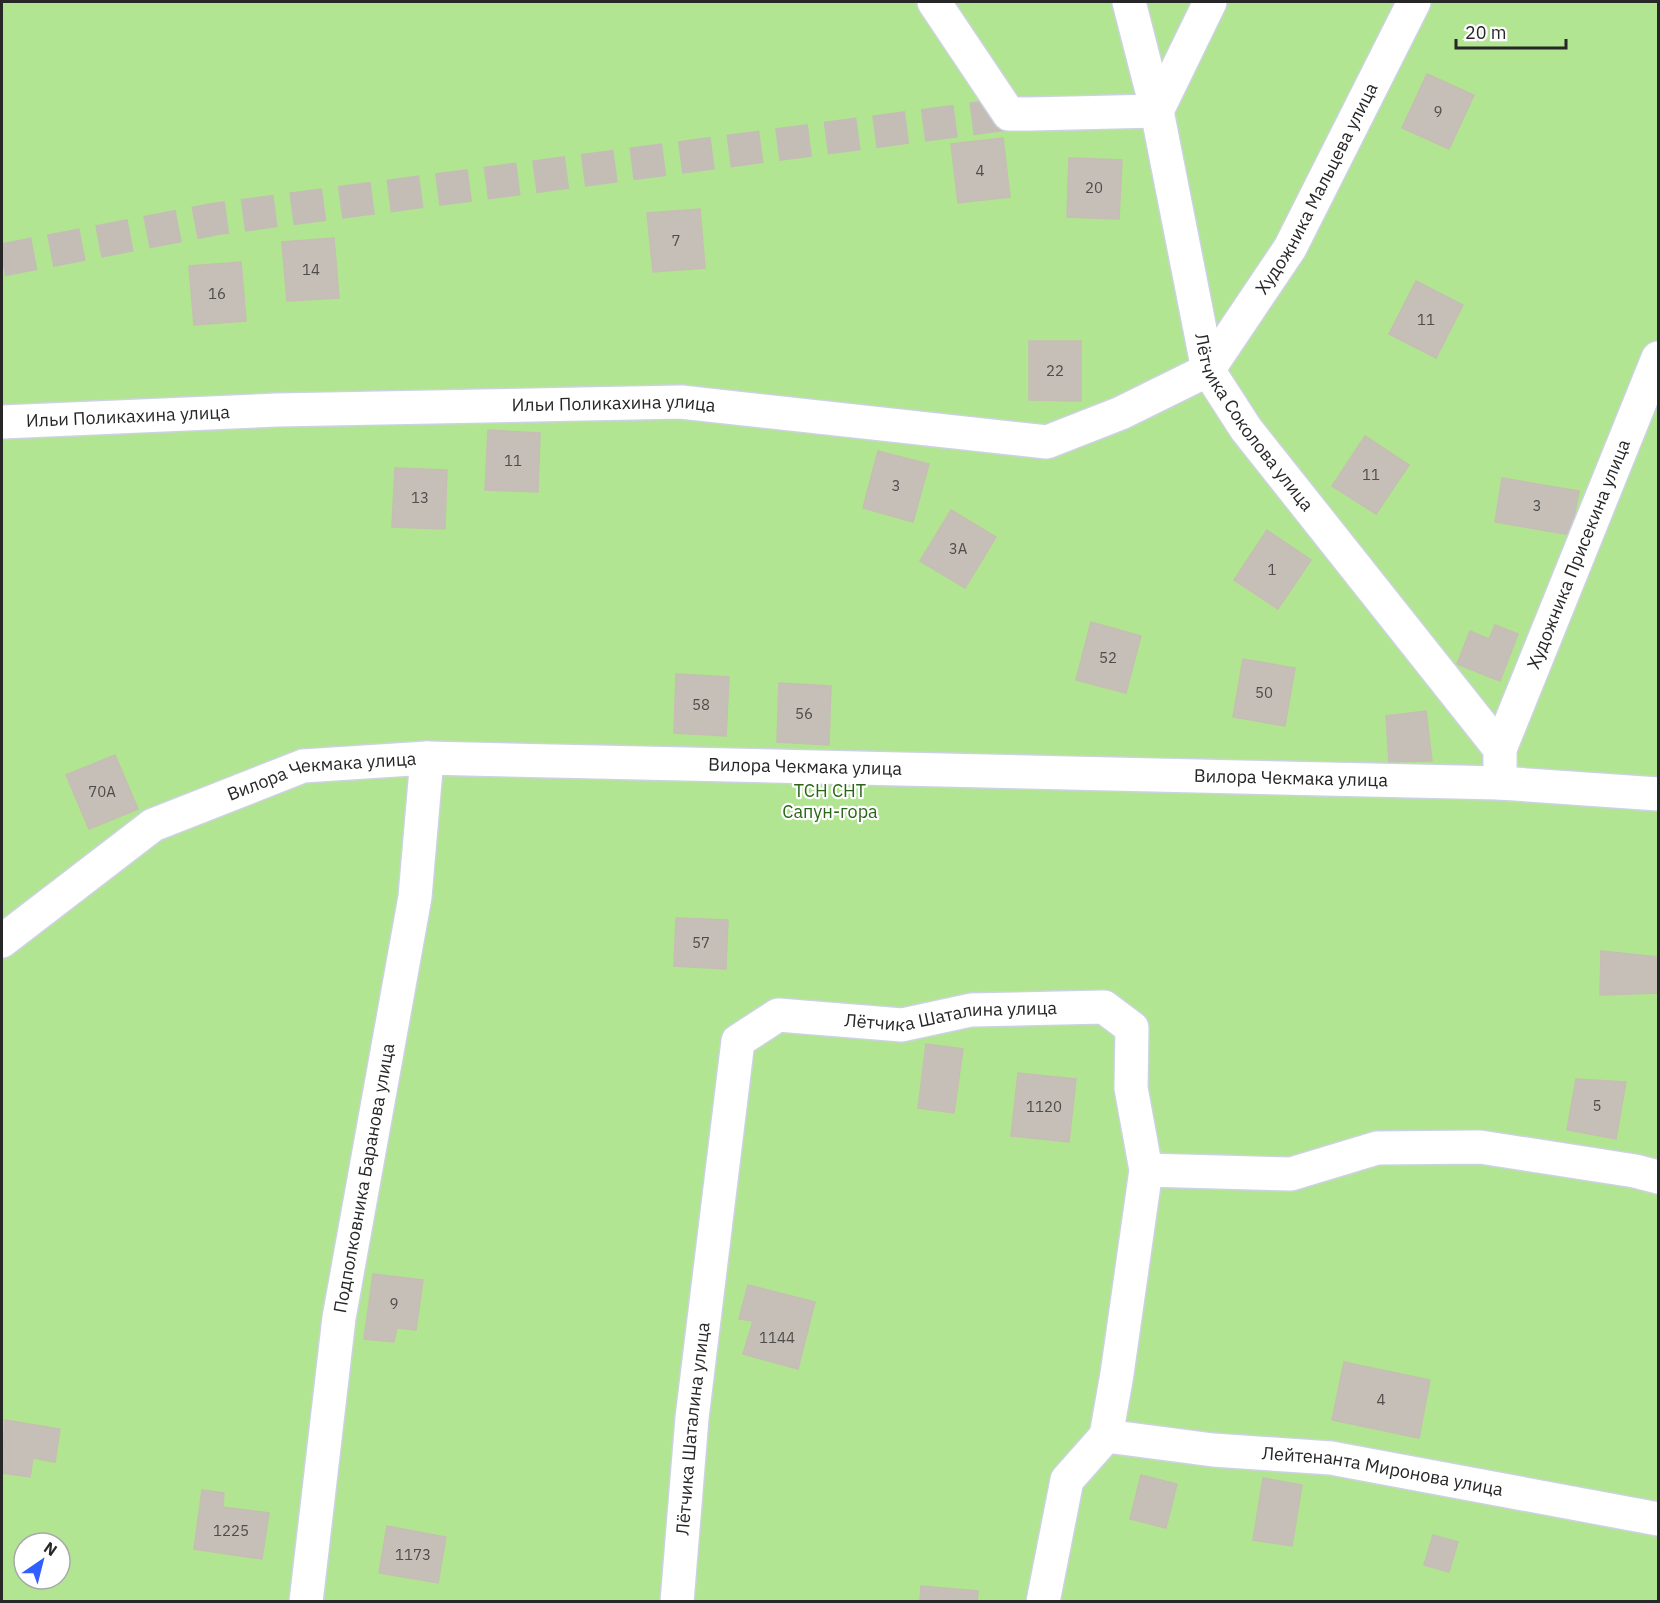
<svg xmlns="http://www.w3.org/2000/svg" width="1660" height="1603" font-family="'IBM Plex Sans',sans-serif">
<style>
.green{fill:#b1e591;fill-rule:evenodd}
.building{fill:#c6bfb8;stroke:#c6beb2;stroke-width:1.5}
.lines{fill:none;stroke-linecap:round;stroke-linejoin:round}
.minor-tunnel{stroke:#c4bdb5;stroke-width:33;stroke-dasharray:33 16;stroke-linecap:butt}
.minor-casing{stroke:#cdd2e2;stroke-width:36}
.minor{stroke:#fff;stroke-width:33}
.labels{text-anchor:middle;stroke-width:4.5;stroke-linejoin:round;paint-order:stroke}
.number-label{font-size:15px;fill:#4f4d4b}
.street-label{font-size:18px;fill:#272727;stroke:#fff}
.park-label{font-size:18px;fill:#296616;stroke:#fff}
</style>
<rect width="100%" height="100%" fill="#ebe2d8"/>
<path class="green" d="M 2,2 L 1658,2 L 1658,1601 L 2,1602 ZM 24,1543 L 60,1543 L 60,1579 L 24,1579 Z"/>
<path class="building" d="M 1427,74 L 1474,95 L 1449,149 L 1402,128 Z
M 1003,138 L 1010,197 L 958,203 L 951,144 Z
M 1069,158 L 1122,160 L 1119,219 L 1067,217 Z
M 700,209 L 705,268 L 653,272 L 647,213 Z
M 334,238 L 339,298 L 287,301 L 282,242 Z
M 241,262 L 246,321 L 194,325 L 189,266 Z
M 1416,281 L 1463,305 L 1436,358 L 1389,334 Z
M 1029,341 L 1081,341 L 1081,401 L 1029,400 Z
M 488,430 L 540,433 L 538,492 L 485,490 Z
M 1365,436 L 1409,465 L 1376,514 L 1332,486 Z
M 878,451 L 929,464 L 913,522 L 863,508 Z
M 395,468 L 447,470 L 445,529 L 392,527 Z
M 1502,478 L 1579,491 L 1571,535 L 1495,522 Z
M 951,510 L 996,537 L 965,588 L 920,561 Z
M 1267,530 L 1311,560 L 1278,609 L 1234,580 Z
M 1091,622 L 1141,636 L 1126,693 L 1076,680 Z
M 1495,625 L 1518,634 L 1500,681 L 1457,664 L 1470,631 L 1489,639 Z
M 1243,659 L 1295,668 L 1285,726 L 1233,717 Z
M 676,674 L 729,677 L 726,736 L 674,733 Z
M 779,683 L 831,686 L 829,745 L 777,742 Z
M 1426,711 L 1432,761 L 1389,762 L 1386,716 Z
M 115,755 L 138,809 L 89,829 L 66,775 Z
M 676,918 L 728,920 L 726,969 L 674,966 Z
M 1601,951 L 1658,957 L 1658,993 L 1600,995 Z
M 926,1044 L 963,1049 L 954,1113 L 918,1108 Z
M 1018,1073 L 1076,1079 L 1069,1142 L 1011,1136 Z
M 1576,1079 L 1626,1082 L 1616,1139 L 1567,1130 Z
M 373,1274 L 423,1280 L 416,1330 L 397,1328 L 394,1342 L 364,1339 Z
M 748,1285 L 815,1302 L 798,1369 L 743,1354 L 753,1321 L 739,1319 Z
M 1344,1362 L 1430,1380 L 1419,1438 L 1332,1420 Z
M 5,1420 L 60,1429 L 55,1462 L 33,1458 L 30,1477 L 2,1473 Z
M 1141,1475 L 1177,1484 L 1166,1528 L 1130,1519 Z
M 1263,1478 L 1302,1485 L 1292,1546 L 1253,1540 Z
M 202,1490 L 224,1493 L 223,1507 L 269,1513 L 262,1559 L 194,1549 Z
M 387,1526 L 446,1537 L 438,1583 L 379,1573 Z
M 1433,1535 L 1458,1542 L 1449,1572 L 1424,1565 Z
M 921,1586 L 978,1591 L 977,1602 L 920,1602 Z"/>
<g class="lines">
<path class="minor-tunnel" d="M 2,260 L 215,219 L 1009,114"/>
<g class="minor-casing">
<g id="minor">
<path d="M 934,2 L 1009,114 L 1030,114 L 1157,111 L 1210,2"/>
<path id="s1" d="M 1129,2 L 1157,111 L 1208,370 L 1246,429 L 1500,749 L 1500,783"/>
<path id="s2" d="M 2,422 L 277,410 L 681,402 L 1047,442 L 1121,413 L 1208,370 L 1290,248 L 1414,2"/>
<path id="s3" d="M 1500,749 L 1658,358"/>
<path id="s4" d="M 2,941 L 153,825 L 303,766 L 427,758 L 1500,783 L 1658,794"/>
<path d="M 1146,1170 L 1291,1174 L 1377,1148 L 1480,1147 L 1635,1171 L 1658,1177"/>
<path id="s5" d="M 1106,1436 L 1213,1450 L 1331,1458 L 1658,1519"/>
<path id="s6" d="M 306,1602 L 339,1318 L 415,897 L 427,758"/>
<path id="s7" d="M 677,1602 L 692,1418 L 738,1041 L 778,1015 L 902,1025 L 971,1010 L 1104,1007 L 1132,1028 L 1131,1088 L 1146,1170 L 1117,1374 L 1106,1436 L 1067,1480 L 1043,1602"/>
</g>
</g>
<use href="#minor" class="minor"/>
</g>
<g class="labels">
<g class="number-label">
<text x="1438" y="117">9</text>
<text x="980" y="176">4</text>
<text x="1094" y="193">20</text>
<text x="676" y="246">7</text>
<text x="311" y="275">14</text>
<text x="217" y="299">16</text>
<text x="1426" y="325">11</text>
<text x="1055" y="376">22</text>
<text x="513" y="466">11</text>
<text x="1371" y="480">11</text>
<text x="896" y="491">3</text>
<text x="420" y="503">13</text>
<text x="1537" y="511">3</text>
<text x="958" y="554">3А</text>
<text x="1272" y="575">1</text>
<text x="1108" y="663">52</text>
<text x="1264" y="698">50</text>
<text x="701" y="710">58</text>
<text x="804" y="719">56</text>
<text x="102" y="797">70А</text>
<text x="701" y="948">57</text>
<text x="1597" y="1111">5</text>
<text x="1044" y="1112">1120</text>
<text x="394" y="1309">9</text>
<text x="777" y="1343">1144</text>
<text x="1381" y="1405">4</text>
<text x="231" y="1536">1225</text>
<text x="413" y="1560">1173</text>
</g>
<g class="street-label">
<text dy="6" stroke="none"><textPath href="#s2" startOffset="1436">Художника Мальцева улица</textPath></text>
<text dy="6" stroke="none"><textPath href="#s2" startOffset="612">Ильи Поликахина улица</textPath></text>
<text dy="6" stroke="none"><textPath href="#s2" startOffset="126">Ильи Поликахина улица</textPath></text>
<text dy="6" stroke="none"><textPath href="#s1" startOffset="444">Лётчика Соколова улица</textPath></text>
<text dy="6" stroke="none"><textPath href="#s3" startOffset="210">Художника Присекина улица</textPath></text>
<text dy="6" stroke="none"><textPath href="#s4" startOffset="854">Вилора Чекмака улица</textPath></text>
<text dy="6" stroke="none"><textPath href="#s4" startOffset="1340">Вилора Чекмака улица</textPath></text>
<text dy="6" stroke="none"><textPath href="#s4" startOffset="368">Вилора Чекмака улица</textPath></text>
<text dy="6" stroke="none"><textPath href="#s7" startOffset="786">Лётчика Шаталина улица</textPath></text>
<text dy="6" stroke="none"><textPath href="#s6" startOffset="428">Подполковника Баранова улица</textPath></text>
<text dy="6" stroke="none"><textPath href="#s7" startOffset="174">Лётчика Шаталина улица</textPath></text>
<text dy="6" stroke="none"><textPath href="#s5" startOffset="279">Лейтенанта Миронова улица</textPath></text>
</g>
<g class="park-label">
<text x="830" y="797">ТСН СНТ<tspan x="830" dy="21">Сапун-гора</tspan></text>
</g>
</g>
<rect width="1660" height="1603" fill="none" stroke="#272727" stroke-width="6"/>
<g transform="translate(42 1561) rotate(35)"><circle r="28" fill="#ffffff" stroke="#a9a9a9" stroke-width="1.5"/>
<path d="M0-4.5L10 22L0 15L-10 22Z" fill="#315fff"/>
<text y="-9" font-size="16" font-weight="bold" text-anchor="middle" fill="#272727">N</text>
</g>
<path d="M1456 39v9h110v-9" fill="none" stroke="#272727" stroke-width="3"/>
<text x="1465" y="39" font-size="18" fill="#272727" stroke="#ffffff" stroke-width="4.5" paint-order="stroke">20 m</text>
</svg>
